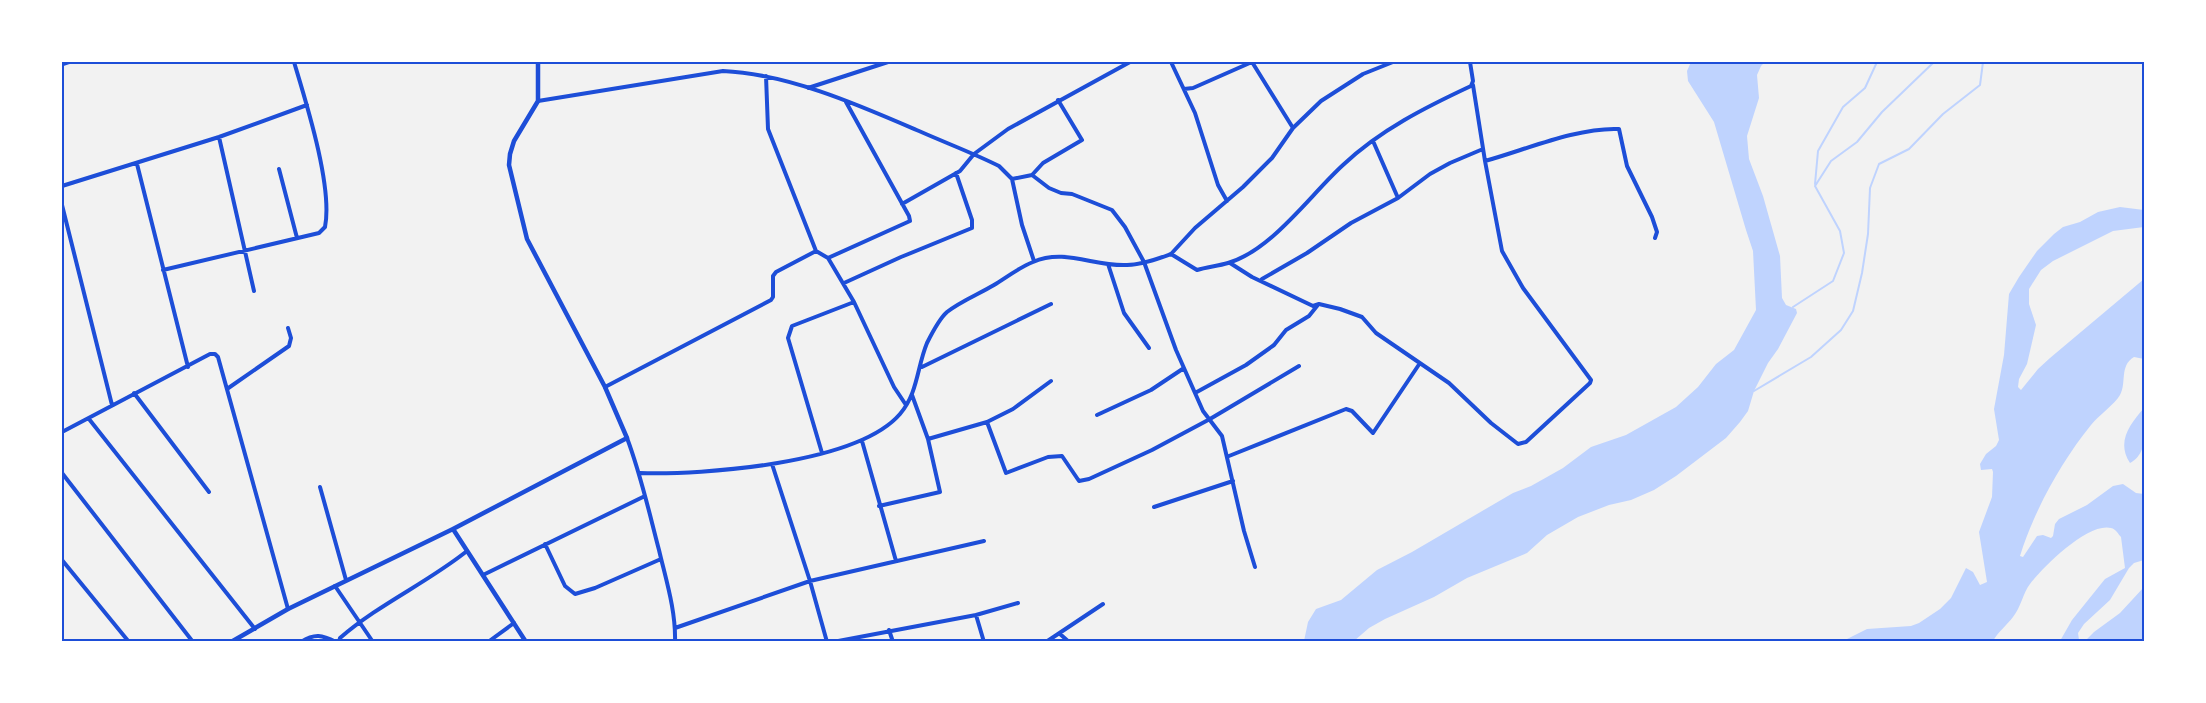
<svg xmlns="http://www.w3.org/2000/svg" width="2206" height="703" font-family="Cabin,sans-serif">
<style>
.water{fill:#bfd3fe}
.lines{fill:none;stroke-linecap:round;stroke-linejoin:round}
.stream{stroke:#bfd3fe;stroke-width:2}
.minor{stroke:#1d4ed8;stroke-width:4}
.tertiary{stroke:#1d4ed8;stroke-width:4.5}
.primary{stroke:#1d4ed8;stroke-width:5}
.neatline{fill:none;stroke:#1d4ed8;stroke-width:2}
</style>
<rect width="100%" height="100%" fill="#f2f2f2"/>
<path class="water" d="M 1691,62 L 1765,62 L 1761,66 L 1757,75 L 1759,98 L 1747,136 L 1749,159 L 1763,196 L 1780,256 L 1782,298 L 1786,305 L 1796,309 L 1797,313 L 1778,349 L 1768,363 L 1754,391 L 1748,411 L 1740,422 L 1726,438 L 1676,476 L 1654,490 L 1631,500 L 1609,505 L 1578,517 L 1547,535 L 1527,553 L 1467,578 L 1434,597 L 1385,619 L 1369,628 L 1354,641 L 1304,641 L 1308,622 L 1316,609 L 1341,600 L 1377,570 L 1412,552 L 1513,493 L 1531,486 L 1563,468 L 1591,447 L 1626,435 L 1676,407 L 1698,387 L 1716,364 L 1734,350 L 1756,310 L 1753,251 L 1746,230 L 1714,122 L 1688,81 L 1687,71 Z
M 2120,207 L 2144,210 L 2144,227 L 2113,231 L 2053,261 L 2041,270 L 2029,289 L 2029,304 L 2036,325 L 2027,364 L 2019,379 L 2018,387 L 2021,390 L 2038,369 L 2050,358 L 2144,279 L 2144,359 L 2134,357 C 2119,366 2127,383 2120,395 C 2115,404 2098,416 2091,425 C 2061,462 2034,511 2020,556 L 2023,557 L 2037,536 L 2043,535 L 2051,538 L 2053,536 L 2055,524 L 2059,519 L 2087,505 L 2113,486 L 2123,484 L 2136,493 L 2144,494 L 2144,560 L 2134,563 L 2129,568 L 2110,600 L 2084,624 L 2078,633 L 2079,640 L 2085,641 L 2094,632 L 2120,613 L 2144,587 L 2144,641 L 2060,641 L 2072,620 L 2105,579 L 2125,568 L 2121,537 C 2118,534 2116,529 2111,528 C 2088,522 2043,567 2030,584 C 2023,593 2021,607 2013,617 C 2007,625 1998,632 1993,641 L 1843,641 L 1867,629 L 1911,626 L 1919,623 L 1940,609 L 1951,598 L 1966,568 L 1973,572 L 1980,585 L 1987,582 L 1979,532 L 1992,497 L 1993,472 L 1992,469 L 1981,470 L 1980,464 L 1986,454 L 1996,446 L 1999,440 L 1994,409 L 2004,355 L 2009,294 L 2019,277 L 2037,251 L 2054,234 L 2063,227 L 2080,222 L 2098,212 Z
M 2144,408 C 2145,428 2149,453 2130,463 C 2116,442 2130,424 2144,408 Z"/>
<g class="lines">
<path class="stream" d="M 1815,184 L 1818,151 L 1843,107 L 1865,88 L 1877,62
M 1793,307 L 1833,281 L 1844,253 L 1840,231 L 1815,186 L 1831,161 L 1857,142 L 1882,112 L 1934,62
M 1754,391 L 1811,357 L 1841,330 L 1853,311 L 1862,273 L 1868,234 L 1870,188 L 1879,164 L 1909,149 L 1943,114 L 1980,85 L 1983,62"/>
<path class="minor" d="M 1171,62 L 1195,113 L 1218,185 L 1227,201
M 766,76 L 768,129 L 816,251 L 828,258 L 854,302 L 894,387 L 906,405
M 808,88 L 888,62
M 1184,89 L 1193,88 L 1252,62 L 1293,128
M 538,101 L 723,71 C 789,74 859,105 919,131 C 946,143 973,153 999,166 L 1012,179 L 1022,225 L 1034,261
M 219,137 L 254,291
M 1373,141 L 1398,198
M 1485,161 C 1525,150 1578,127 1619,129 L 1627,166 L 1652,217 L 1657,232 L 1655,238
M 137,164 L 188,367
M 279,169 L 297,238
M 1032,175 L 1043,163 L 1082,140 L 1058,100
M 1012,179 L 1032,175 L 1049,188 L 1061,193 L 1072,194 L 1112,210 L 1125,227 L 1144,262 L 1176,350 L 1195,393 L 1203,411 L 1222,436 L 1244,531 L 1255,567
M 62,186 L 219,137 L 307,105
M 902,204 L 960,171 L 974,154 L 1008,129 L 1130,62
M 62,205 L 112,405
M 1171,254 L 1195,228 L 1243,187 L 1272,158 L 1293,128 L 1321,101 L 1363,74 L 1393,62
M 828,258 L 910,221 L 909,216 L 846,102
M 1230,263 L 1252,277 L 1313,306 L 1319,304 L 1340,309 L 1362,317 L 1376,333 L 1449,383 L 1491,423 L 1518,444 L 1526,442 L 1590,383 L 1591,380 L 1523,288 L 1502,251 L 1485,161 L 1473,85
M 1108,264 L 1124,313 L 1149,348
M 163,270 L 319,233 L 325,227 C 333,187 306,102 294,62
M 1262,279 L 1307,253 L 1351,223 L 1398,198 L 1430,174 L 1450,163 L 1483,149
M 844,283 L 901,257 L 972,228 L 972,220 L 956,173
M 922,367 L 1051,304
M 605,387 L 771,300 L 773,297 L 773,276 L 776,272 L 816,251
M 227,389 L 289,346 L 291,338 L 288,328
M 134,393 L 209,492
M 1195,393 L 1246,365 L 1274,345 L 1286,330 L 1309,316 L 1317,306
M 1097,415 L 1151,390 L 1184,368
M 89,419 L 255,629
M 987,422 L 1006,473 L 1048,457 L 1062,456 L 1079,481 L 1089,479 L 1152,450 L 1210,419 L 1299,366
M 62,432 L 210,354 L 215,354 L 218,357 L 288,609
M 627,438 C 641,475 649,512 659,550 C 666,580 676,611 675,642
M 928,439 L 987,422 L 1013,409 L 1051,381
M 862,441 L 896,561
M 822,453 L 788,338 L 792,326 L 854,302
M 1229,456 L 1346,409 L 1352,411 L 1373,433 L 1420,363
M 772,464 L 810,581 L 827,642
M 62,473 L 193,642
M 640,473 C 703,475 857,464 900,414 C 918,393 917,367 927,343 C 932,333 939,319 947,312 C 961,301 979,294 994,285 C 1007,277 1020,267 1033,262 C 1065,248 1095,267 1127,265 C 1141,265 1157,259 1171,254 L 1197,270 C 1207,267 1218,266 1228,263 C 1272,250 1310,195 1343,165 C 1380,130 1426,107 1471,86 L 1473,81 L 1470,62
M 320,487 L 346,580
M 879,506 L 940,492 L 928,439 L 912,395
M 1154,507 L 1233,481
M 545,544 L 565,586 L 575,594 L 595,588 L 661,559
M 62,560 L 129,642
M 483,575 L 645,496
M 335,586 L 373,642
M 976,615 L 984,642
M 675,628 L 810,581 L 984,541
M 889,630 L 893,642
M 1060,634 L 1069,642
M 301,642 C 315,633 322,635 336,642
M 339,642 L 340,638 C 379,604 427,583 467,551
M 488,642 L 514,623
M 833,642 L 976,615 L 1018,603
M 1046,642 L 1103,604"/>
<path class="tertiary" d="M 453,529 L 526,642
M 231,642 L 288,609 L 453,529 L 627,438 L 605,387 L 527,239 L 509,165 L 510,154 L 514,141 L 538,101 L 538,62"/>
<path class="primary" d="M 62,64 L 68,62"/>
</g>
<rect width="2206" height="703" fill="none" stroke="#ffffff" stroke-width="126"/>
<rect x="63" y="63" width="2080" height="577" class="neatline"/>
</svg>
